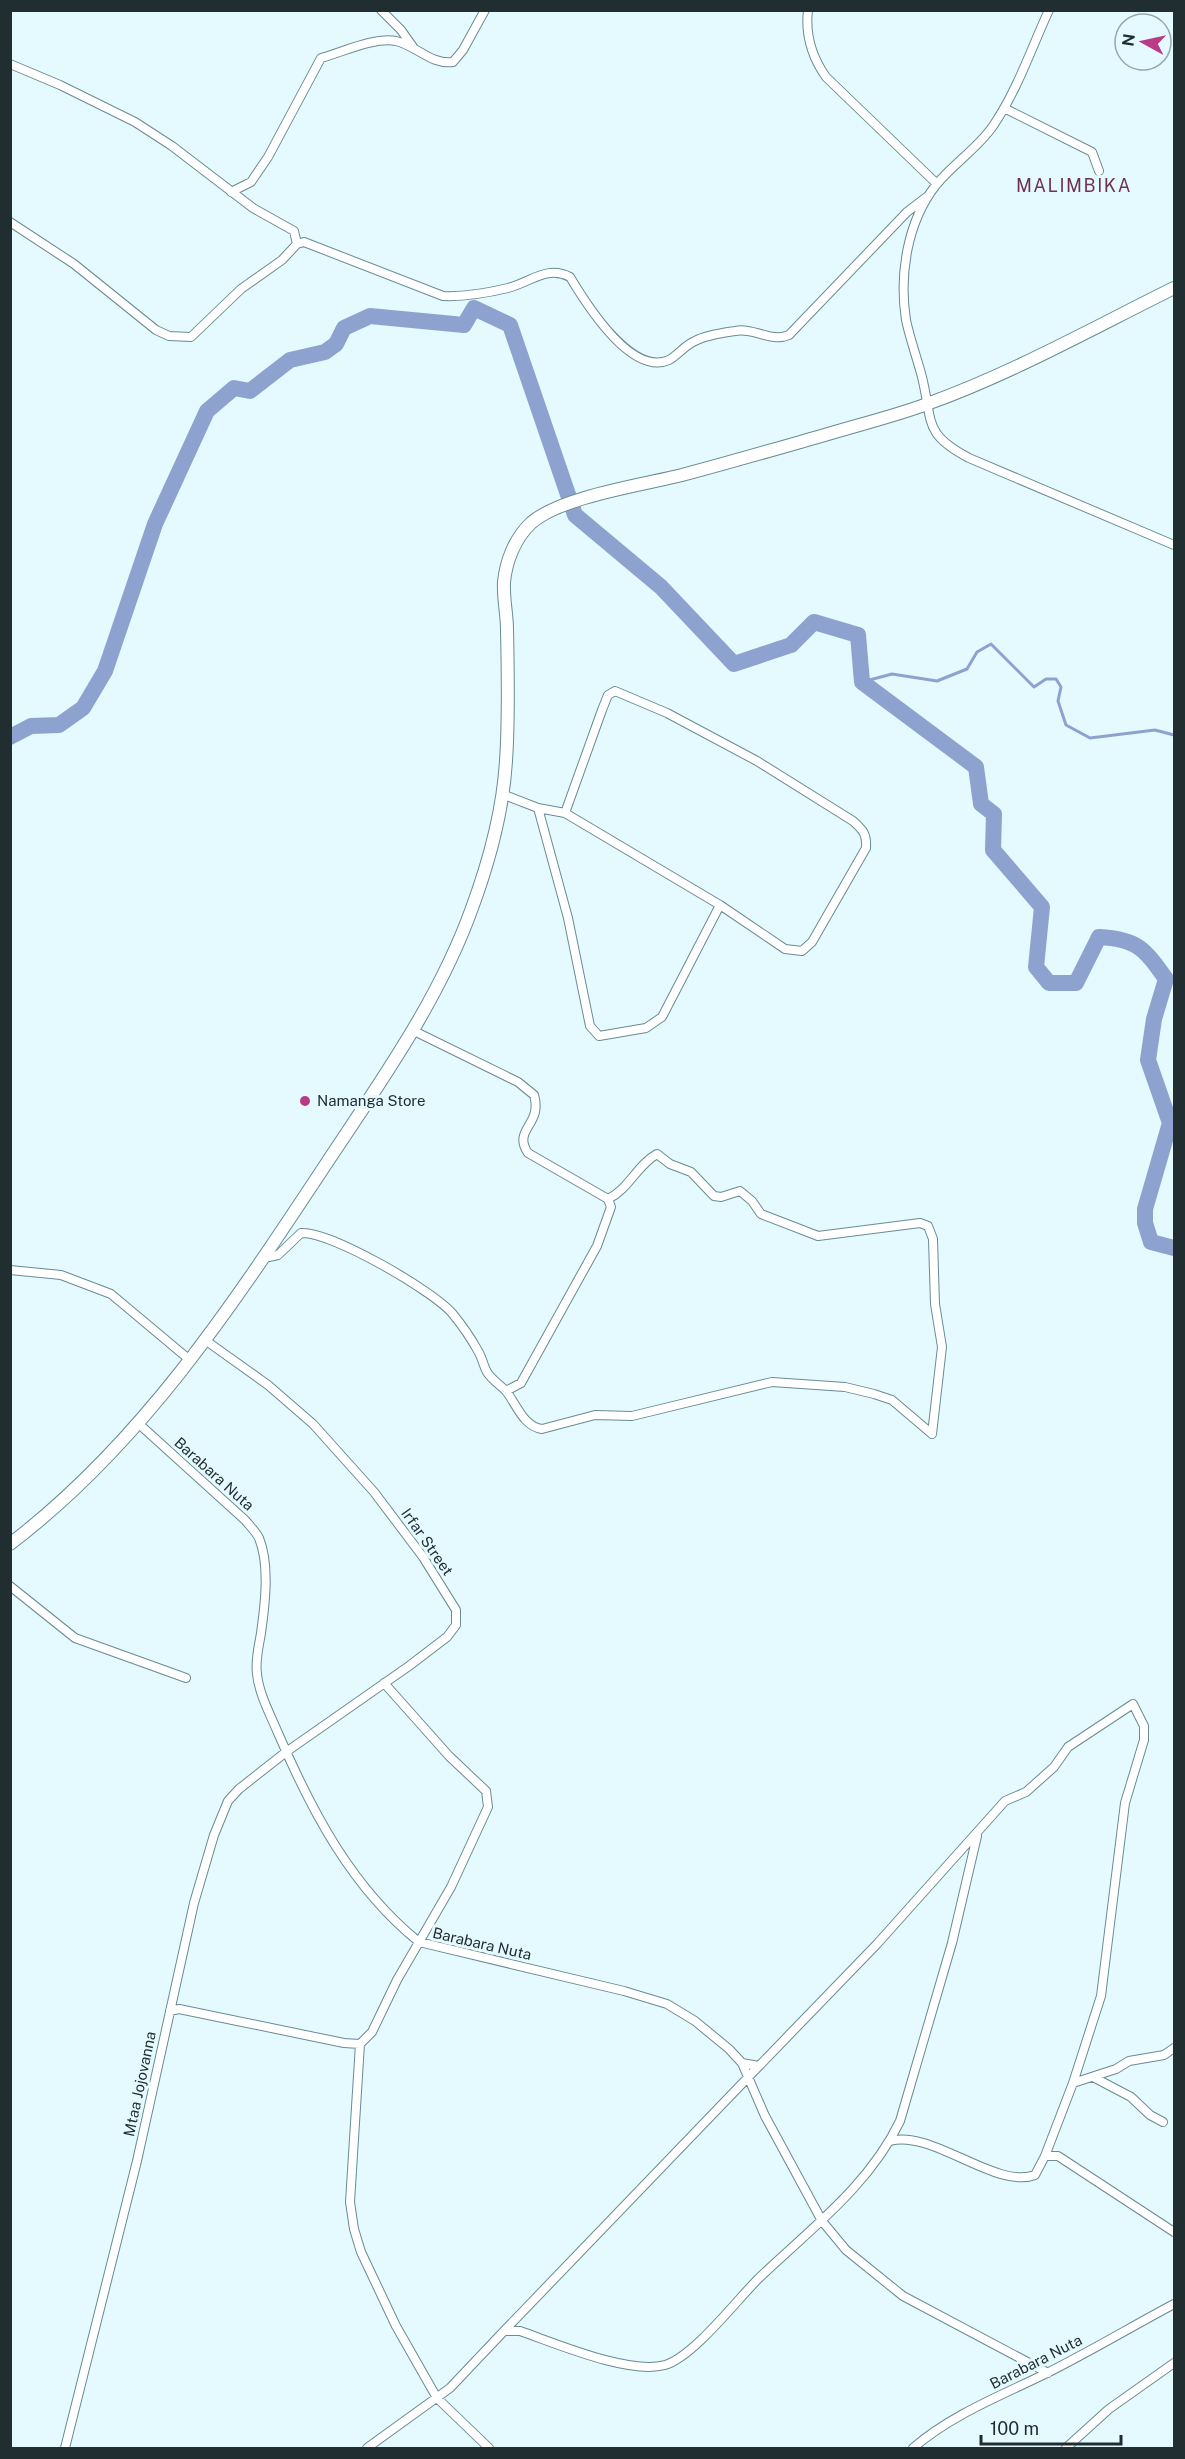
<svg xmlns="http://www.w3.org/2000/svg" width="1185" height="2459" font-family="'Public Sans',sans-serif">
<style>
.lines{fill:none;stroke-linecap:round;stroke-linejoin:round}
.stream{stroke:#8ea2cf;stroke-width:3}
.river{stroke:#8ea2cf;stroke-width:16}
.minor-casing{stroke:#698b92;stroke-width:10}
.secondary-casing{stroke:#698b92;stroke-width:14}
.minor{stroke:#fff;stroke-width:8}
.secondary{stroke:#fff;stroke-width:12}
.poi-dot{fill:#ba3a86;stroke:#e5faff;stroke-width:2}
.labels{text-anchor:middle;stroke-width:6;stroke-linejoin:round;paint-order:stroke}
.poi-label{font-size:15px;fill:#202e31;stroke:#e5faff;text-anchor:start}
.street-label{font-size:15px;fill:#202e31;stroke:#e5faff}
.quarter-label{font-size:18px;letter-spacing:1.5px;fill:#6f3053;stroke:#e5faff}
</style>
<rect width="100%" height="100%" fill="#e5faff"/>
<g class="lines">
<path class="stream" d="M 862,682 L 892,674 L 937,681 L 967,669 L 977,652 L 991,644 L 1034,687 L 1046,679 L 1056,679 L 1061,687 L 1058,701 L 1066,725 L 1090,738 L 1155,730 L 1174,735"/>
<path class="river" d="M 10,737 L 31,726 L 59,725 L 83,708 L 105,671 L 155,524 L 207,411 L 234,388 L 250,391 L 290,360 L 325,352 L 336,344 L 344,328 L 370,316 L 464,325 L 474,308 L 510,325 L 575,515 L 661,587 L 734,664 L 791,645 L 814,622 L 858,635 L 862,682 L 976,767 L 981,804 L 994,814 L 993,850 L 1042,907 L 1036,967 L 1049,983 L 1076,983 L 1099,937 C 1137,939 1144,948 1166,979 L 1154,1019 L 1148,1060 L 1170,1123 L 1145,1209 L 1145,1223 L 1151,1242 L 1174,1248"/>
<g class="minor-casing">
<path id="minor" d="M 381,10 L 401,30 L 413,47
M 808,10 C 805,35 812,57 826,77 L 937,184
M 1049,10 C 1031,49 1017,91 993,126 C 978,148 953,164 936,185 C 907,222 899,275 906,320 C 910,339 917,358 922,377 C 933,422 923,434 969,458 L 1174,545
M 10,64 L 60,85 L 135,122 L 172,146 L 253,208 L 294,231 L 297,244 L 282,260 L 241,289 L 191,337 L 169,336 L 156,330 L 74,264 L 10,222
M 1004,108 L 1092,152 L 1099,171
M 231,192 L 251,182 L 268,157 L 321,58 C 343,52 373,37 396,41 C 417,46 431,65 453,62 L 463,50 L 485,10
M 297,244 L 304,242 L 443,296 C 465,297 487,293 508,288 C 531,282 547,265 570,277 C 585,302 631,377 669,360 C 678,355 685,345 695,341 C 706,335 722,333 735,331 C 754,327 771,343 789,335 L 907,212 L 928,196
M 502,794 L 538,808 L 565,813 L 720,905 L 785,949 L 802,951 L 812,942 L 866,848 C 867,834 863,830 853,821 L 757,761 L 667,713 L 615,691 L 608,695 L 602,710 L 565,813
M 538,808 L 568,918 L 590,1026 L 599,1036 L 646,1028 L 662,1017 L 720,905
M 412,1030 L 518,1082 L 534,1095 C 543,1125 512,1129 528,1153 L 608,1199 L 611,1207 L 597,1246 L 521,1383 L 506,1391
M 608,1199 C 629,1189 637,1165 657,1154 L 670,1164 L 691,1172 L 714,1196 L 721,1197 L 740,1191 L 752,1201 L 761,1214 L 818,1236 L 920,1223 L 928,1226 L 933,1239 L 935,1304 L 942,1347 L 932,1434
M 264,1258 L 278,1255 L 301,1233 C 330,1231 432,1290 452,1313 C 461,1324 471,1338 478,1351 C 482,1357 483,1365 487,1372 C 491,1379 500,1385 506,1391 C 517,1405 523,1426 542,1429 L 595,1415 L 632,1416 L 772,1382 L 845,1387 L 874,1394 L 892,1400 L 932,1434
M 10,1270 L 61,1275 L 111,1294 L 191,1361
M 139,1424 L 245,1520 C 250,1526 256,1532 259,1538 C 270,1565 265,1605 261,1633 C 259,1646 255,1660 257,1674 C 259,1694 270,1714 278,1733 C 312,1812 352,1888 419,1942 L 624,1991 L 667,2004 L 695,2021 L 729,2049 L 742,2063 L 765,2116 L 822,2221 L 846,2250 L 903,2296 L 1048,2373
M 10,1586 L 75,1638 L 186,1678
M 170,2011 L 179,2009 L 344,2043 L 360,2044 L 372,2032 L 397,1980 L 451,1887 L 488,1807 L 486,1791 L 449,1756 L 384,1683
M 360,2044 L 350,2202 L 354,2229 L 361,2252 L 396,2326 L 437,2398 L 489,2448
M 742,2063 L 759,2066 L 877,1944 L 1005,1801 L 1026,1792 L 1054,1767 L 1068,1747 L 1133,1704 L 1144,1726 L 1144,1740 L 1125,1803 L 1101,1996 L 1073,2083 L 1045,2156 L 1035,2175 C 996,2190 932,2129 890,2141
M 1093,2077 L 1131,2097 L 1150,2115 L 1163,2122
M 1073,2083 L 1116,2069 L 1129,2061 L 1164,2055 L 1174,2048
M 1045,2156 L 1058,2156 L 1174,2232
M 504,2331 L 759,2066
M 65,2448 L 137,2161 L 194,1903 L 214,1835 L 228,1801 L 239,1789 L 286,1752 L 409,1666 L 447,1637 L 456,1625 L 456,1610 L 423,1557 L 374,1492 L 313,1424 L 268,1385 L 205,1340
M 367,2448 L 450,2388 L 504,2331 L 520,2331 C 555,2343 629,2375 665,2365 C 693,2357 736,2301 758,2279 C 809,2230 869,2186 900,2121 L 952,1943 L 977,1836
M 913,2448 C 951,2415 1000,2396 1045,2374 C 1089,2352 1131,2327 1174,2304
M 1066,2448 L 1109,2409 L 1174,2363"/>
</g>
<g class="secondary-casing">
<path id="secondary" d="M 10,1544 C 144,1442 236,1300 328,1161 C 381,1081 439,1000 472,908 C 489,862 503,810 506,761 C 509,718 508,673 507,629 C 507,614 503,598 504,582 C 506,561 515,538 531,523 C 560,497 642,485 682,475 C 731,462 779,448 828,434 C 861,424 895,416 927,404 C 1013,373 1093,328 1174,288"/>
</g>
<use href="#minor" class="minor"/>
<use href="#secondary" class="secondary"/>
</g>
<circle class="poi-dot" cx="305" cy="1101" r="6"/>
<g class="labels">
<g class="poi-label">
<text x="317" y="1106">Namanga Store</text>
</g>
<g class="street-label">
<text transform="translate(214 1474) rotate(42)" y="5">Barabara Nuta</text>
<text transform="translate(427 1542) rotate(55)" y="5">Irfar Street</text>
<text transform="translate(482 1944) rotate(13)" y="5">Barabara Nuta</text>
<text transform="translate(140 2084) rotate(-78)" y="5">Mtaa Jojovanna</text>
<text transform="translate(1036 2362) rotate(-27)" y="5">Barabara Nuta</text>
</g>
<g class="quarter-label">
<text x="1074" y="192">MALIMBIKA</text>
</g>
</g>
<rect width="1185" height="2459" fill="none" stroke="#202e31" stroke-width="24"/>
<g transform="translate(1143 42) rotate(278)"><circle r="28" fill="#e5faff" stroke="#96a8ad" stroke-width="1.5"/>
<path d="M0-4.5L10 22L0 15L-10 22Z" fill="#ba3a86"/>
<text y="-9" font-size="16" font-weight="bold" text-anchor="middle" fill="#202e31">N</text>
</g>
<path d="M981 2435v9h140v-9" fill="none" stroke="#202e31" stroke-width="3"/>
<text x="990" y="2435" font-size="18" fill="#202e31" stroke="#e5faff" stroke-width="4.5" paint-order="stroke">100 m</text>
</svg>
